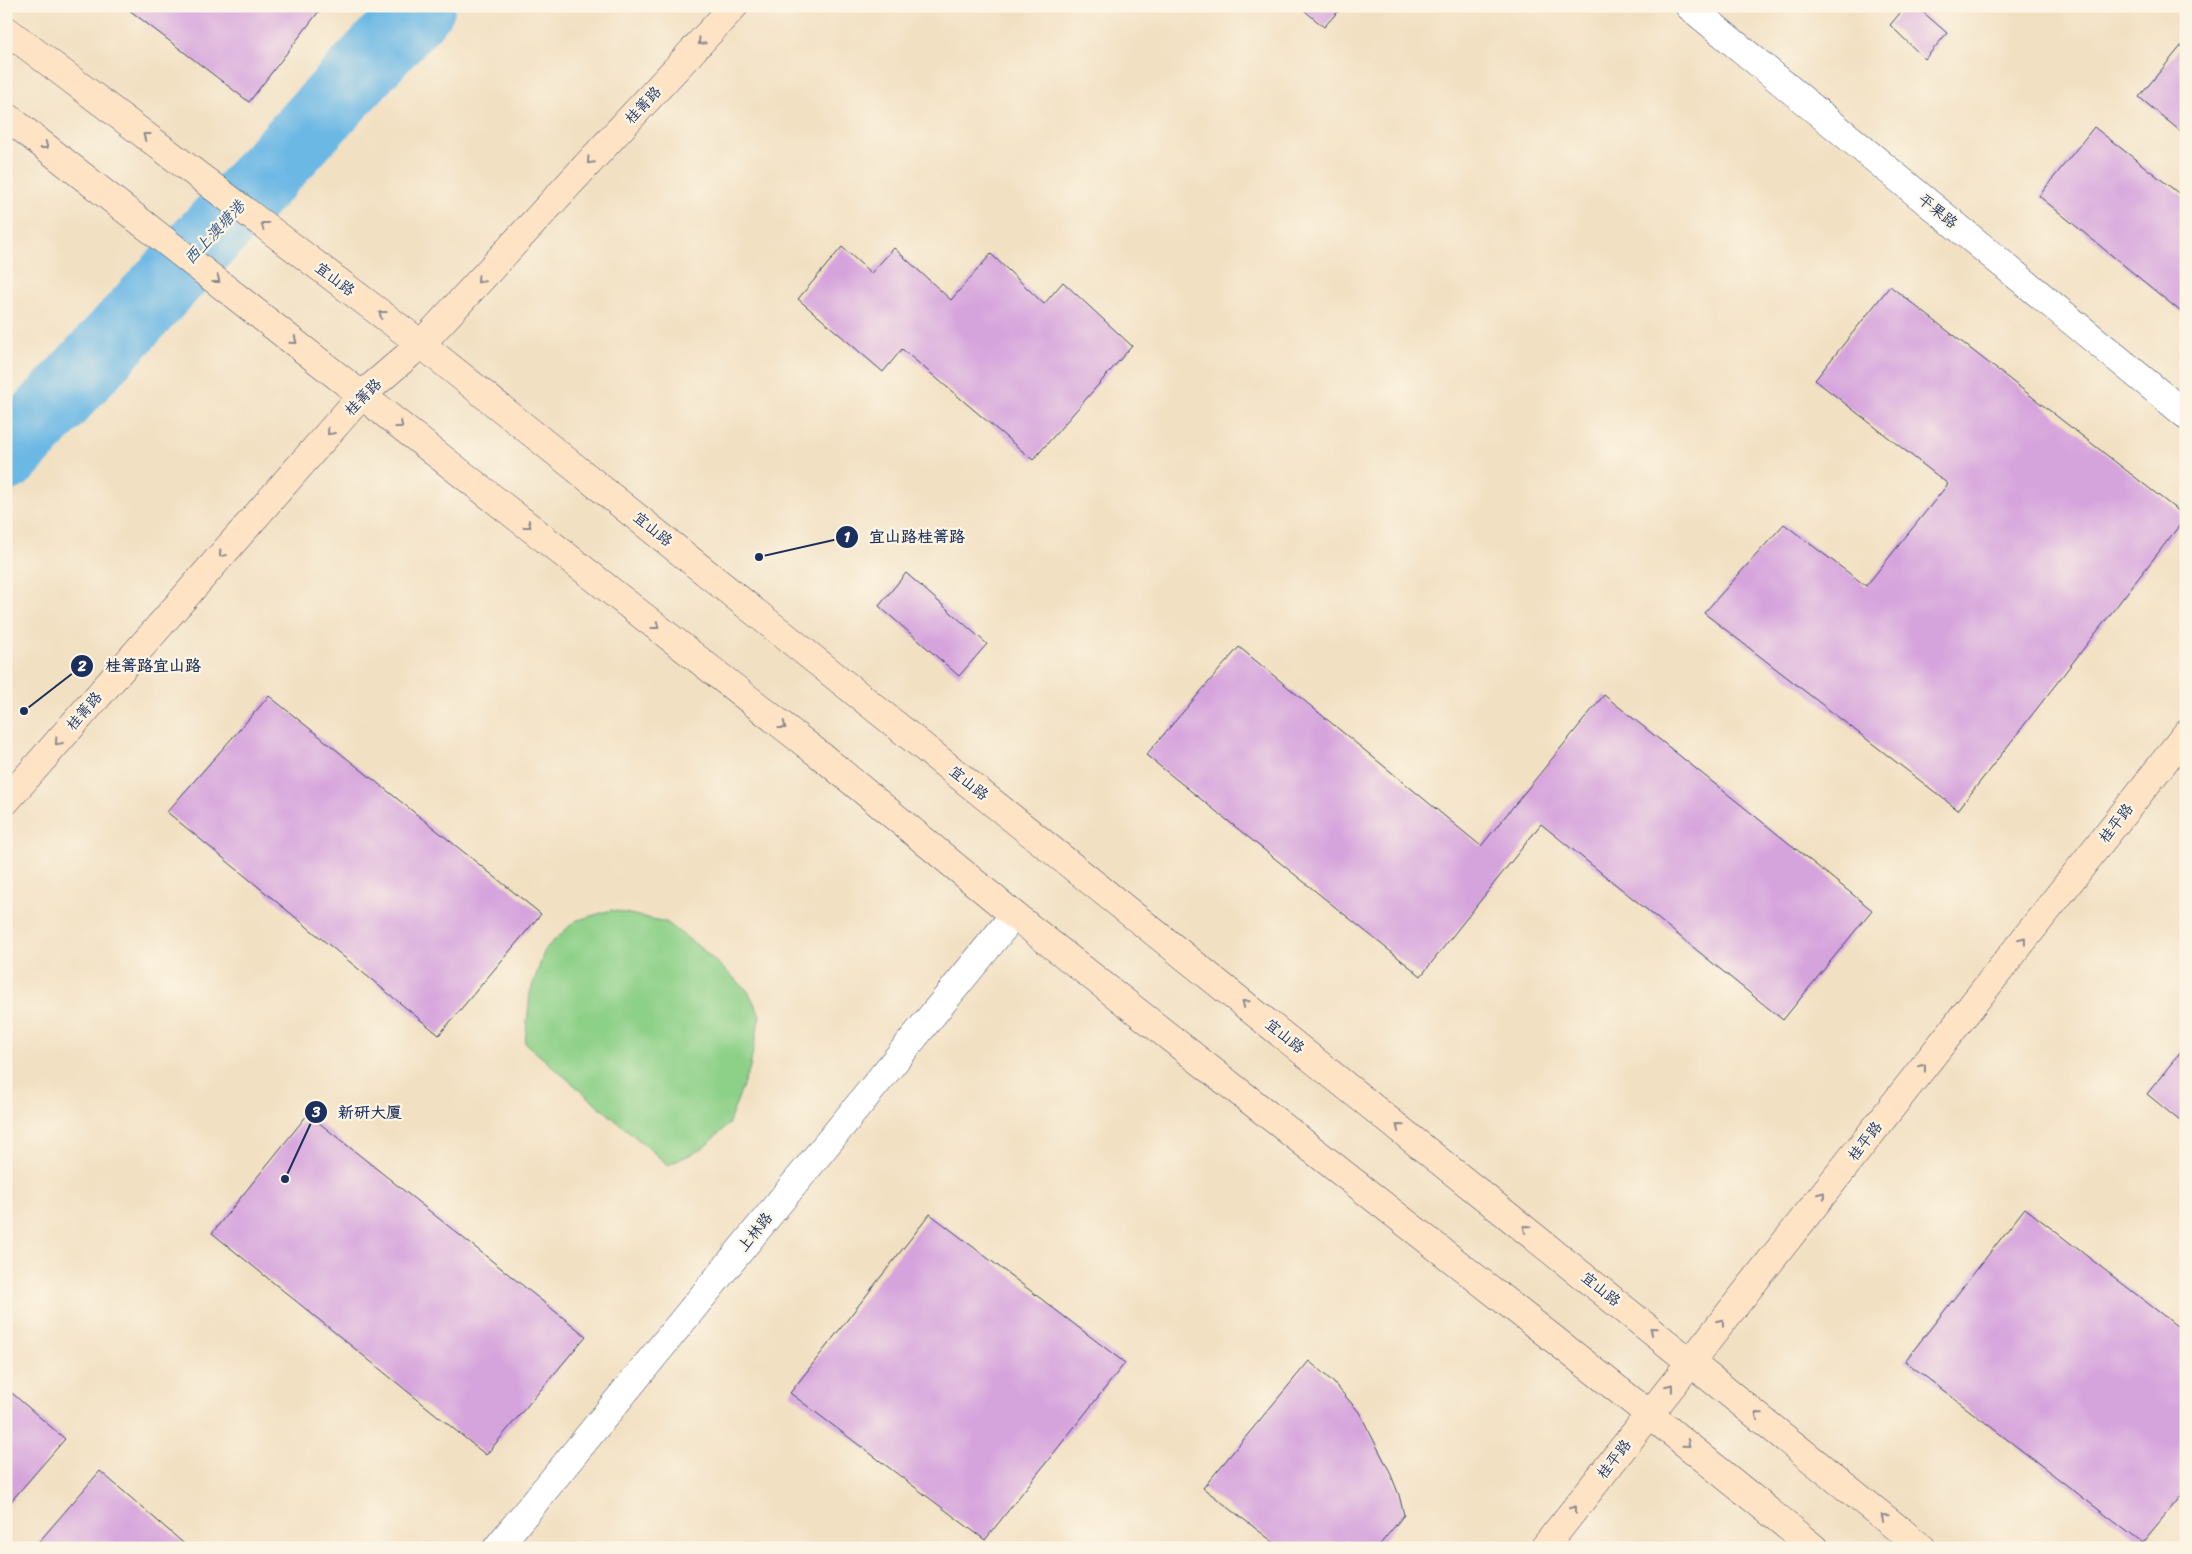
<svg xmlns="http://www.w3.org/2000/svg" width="2192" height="1554" font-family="Sriracha,'LXGW WenKai TC',sans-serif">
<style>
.green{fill:#8dd088;stroke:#548073}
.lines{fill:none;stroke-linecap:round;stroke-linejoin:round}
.river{stroke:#6cb8e5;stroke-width:69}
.building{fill:#d6a4dd}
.street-casing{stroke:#3b4a6d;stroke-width:29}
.secondary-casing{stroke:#3b4a6d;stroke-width:29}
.street{stroke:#fff;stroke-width:28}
.secondary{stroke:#fee4c5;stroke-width:28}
.oneway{stroke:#8c8a92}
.labels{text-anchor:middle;stroke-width:4.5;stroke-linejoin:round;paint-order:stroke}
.street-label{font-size:15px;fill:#1b2f5e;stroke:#fcf5e5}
.water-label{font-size:16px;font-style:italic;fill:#335886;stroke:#fcf5e5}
.leader{fill:none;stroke:#1b2f5e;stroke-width:2}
.callout-dot{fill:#1b2f5e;stroke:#fcf5e5;stroke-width:2}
.mark-label{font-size:15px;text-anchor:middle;font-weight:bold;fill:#fff}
.callout-label{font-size:16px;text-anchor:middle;font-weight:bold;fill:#1b2f5e;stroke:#fcf5e5;stroke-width:4.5;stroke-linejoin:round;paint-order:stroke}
</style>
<rect width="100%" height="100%" fill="#fcf5e5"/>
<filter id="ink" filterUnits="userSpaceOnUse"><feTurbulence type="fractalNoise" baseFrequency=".02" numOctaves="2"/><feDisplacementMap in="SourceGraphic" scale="10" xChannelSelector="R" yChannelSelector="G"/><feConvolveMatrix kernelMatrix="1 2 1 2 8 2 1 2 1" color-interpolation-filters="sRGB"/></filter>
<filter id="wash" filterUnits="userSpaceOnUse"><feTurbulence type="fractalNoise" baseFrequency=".0096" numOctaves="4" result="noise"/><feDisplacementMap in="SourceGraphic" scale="20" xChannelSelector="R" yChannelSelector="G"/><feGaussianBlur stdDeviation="1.12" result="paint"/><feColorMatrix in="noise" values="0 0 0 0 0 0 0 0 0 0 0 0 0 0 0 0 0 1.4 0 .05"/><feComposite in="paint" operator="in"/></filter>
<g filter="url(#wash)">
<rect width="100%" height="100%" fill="#f2e0c2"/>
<path class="green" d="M 611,910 L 666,922 L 702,949 L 748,991 L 760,1015 L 750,1067 L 728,1125 L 702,1149 L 668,1165 L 525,1043 L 530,993 L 545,949 L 575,921 Z"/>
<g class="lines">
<path class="river" d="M 6,457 L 421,6"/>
</g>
<g id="blocks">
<path class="building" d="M 124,6 L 323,6 L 249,102 Z
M 1299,6 L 1343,6 L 1324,27 Z
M 1906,6 L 1916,6 L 1947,33 L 1925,59 L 1890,25 Z
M 2186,40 L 2186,136 L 2139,97 Z
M 2094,127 L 2186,199 L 2186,316 L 2039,196 Z
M 842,247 L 871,273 L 894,248 L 951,300 L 991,254 L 1044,304 L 1063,282 L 1132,346 L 1033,460 L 902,349 L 883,372 L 798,299 Z
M 1890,286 L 2186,517 L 1958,810 L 1704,613 L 1784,524 L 1866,586 L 1948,484 L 1815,380 Z
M 906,573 L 987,644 L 959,676 L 879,606 Z
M 1239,647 L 1481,846 L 1604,695 L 1872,910 L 1783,1020 L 1541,824 L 1421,976 L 1146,755 Z
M 269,696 L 541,914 L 439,1035 L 167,812 Z
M 2186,1045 L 2186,1126 L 2147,1094 Z
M 308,1114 L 586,1336 L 486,1455 L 212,1233 Z
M 2025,1208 L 2186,1333 L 2186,1490 L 2142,1543 L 1905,1361 Z
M 930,1214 L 1125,1363 L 985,1540 L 790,1393 Z
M 1309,1361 L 1333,1382 L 1359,1412 L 1389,1470 L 1399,1495 L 1404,1515 L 1377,1548 L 1281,1548 L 1203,1488 Z
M 6,1388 L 65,1439 L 6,1507 Z
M 100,1471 L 189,1548 L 41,1548 L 37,1544 Z"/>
</g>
</g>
<g filter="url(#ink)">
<use href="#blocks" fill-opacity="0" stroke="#3b4a6d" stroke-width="1"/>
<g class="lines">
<g class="street-casing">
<path id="street" d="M 1689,6 L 2186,415
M 497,1548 L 1014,915"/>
</g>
<g class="secondary-casing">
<path id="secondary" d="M 6,30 L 421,344 L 1922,1548
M 6,116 L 825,759 L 1014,915 L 1649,1414 L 1814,1548
M 6,801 L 362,395 L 421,344 L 734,6
M 1544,1548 L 2186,734"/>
</g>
<use href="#street" class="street"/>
<use href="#secondary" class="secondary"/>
</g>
<defs><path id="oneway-chevron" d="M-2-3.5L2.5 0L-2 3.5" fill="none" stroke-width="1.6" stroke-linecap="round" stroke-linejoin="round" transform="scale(1.25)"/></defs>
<g class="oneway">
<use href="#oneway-chevron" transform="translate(701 42) rotate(133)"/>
<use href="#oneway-chevron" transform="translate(146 136) rotate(-143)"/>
<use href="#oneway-chevron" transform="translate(45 146) rotate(38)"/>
<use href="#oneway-chevron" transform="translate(590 161) rotate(133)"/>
<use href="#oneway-chevron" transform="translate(264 225) rotate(-143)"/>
<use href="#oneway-chevron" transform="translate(217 280) rotate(38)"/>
<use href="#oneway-chevron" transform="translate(480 280) rotate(133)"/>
<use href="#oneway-chevron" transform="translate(382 314) rotate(-143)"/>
<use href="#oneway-chevron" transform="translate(294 341) rotate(39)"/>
<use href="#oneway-chevron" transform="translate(400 425) rotate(38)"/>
<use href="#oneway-chevron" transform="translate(330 432) rotate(131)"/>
<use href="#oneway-chevron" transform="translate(528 525) rotate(38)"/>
<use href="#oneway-chevron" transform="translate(222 554) rotate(131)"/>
<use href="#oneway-chevron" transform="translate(656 626) rotate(38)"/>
<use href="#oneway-chevron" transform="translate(783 726) rotate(38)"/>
<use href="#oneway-chevron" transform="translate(58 742) rotate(131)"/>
<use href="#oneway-chevron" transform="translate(2023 940) rotate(-52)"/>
<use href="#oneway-chevron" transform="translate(1245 1003) rotate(-141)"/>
<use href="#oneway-chevron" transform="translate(1923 1067) rotate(-52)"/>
<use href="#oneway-chevron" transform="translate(1399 1127) rotate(-141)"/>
<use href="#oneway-chevron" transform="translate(1822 1195) rotate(-52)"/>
<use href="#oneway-chevron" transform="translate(1526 1228) rotate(-141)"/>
<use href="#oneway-chevron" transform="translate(1721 1322) rotate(-52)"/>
<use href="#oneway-chevron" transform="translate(1653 1330) rotate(-141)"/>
<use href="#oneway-chevron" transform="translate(1670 1387) rotate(-52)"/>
<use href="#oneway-chevron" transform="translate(1758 1415) rotate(-141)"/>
<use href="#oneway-chevron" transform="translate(1687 1444) rotate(39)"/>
<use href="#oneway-chevron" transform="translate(1574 1509) rotate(-52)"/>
<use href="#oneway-chevron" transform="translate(1884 1517) rotate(-141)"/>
</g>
</g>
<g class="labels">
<g class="street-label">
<text transform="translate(643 105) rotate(-47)" y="5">桂箐路</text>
<text transform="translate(1938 211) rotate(39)" y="5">平果路</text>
<text transform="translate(335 279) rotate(37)" y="5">宜山路</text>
<text transform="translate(363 397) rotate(-45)" y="5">桂箐路</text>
<text transform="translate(653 529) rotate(39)" y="5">宜山路</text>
<text transform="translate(84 711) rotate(-49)" y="5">桂箐路</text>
<text transform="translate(969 783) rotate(39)" y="5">宜山路</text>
<text transform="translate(2116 823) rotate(-52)" y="5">桂平路</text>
<text transform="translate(1285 1036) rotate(39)" y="5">宜山路</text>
<text transform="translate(1865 1141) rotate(-52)" y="5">桂平路</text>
<text transform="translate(755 1232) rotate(-51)" y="5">上林路</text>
<text transform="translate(1601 1289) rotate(39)" y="5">宜山路</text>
<text transform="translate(1614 1459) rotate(-52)" y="5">桂平路</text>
</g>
<g class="water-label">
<text transform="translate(214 232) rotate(-47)" y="6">西上澳塘港</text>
</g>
</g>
<path class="leader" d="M759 557L847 537M24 711L82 666M285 1179L316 1112"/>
<g class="callout-dot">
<circle cx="759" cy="557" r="5"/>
<circle cx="24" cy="711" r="5"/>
<circle cx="285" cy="1179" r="5"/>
<circle cx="847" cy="537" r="12"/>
<circle cx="82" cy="666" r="12"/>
<circle cx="316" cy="1112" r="12"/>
</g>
<g class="mark-label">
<text x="847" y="542">1</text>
<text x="82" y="671">2</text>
<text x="316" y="1117">3</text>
</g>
<g class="callout-label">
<text x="917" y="542">宜山路桂箐路</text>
<text x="153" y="671">桂箐路宜山路</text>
<text x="370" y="1118">新研大厦</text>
</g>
<rect width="2192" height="1554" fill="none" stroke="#fcf5e5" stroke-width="25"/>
</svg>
